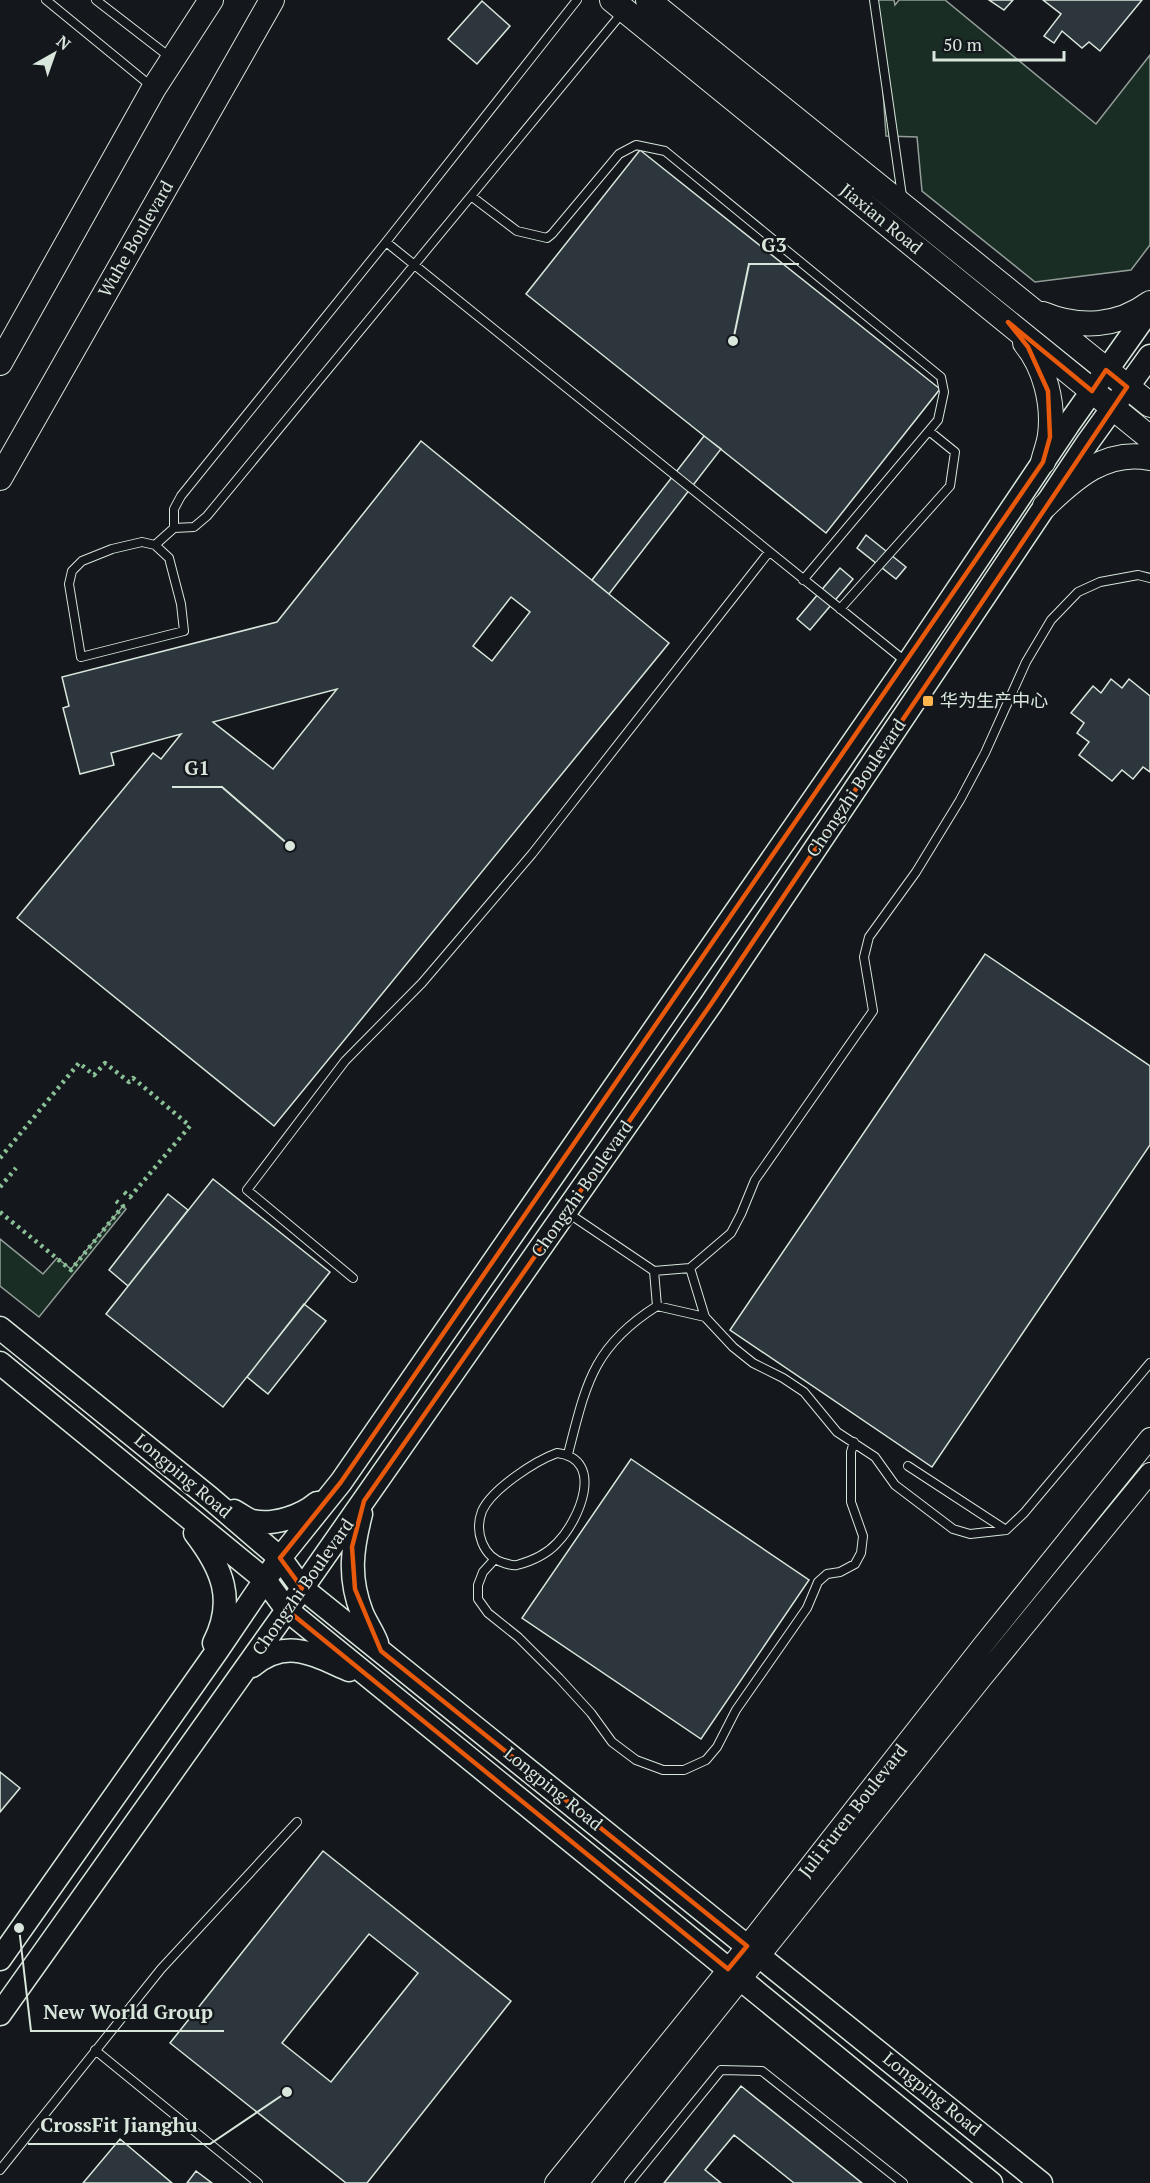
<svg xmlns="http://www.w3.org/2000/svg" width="1150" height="2183" font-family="'PT Serif','Noto Sans SC',serif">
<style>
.green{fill:#1a2d24;stroke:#939e99;stroke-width:1.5}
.building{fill:#2c363c;stroke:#d8e6dc;stroke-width:1.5;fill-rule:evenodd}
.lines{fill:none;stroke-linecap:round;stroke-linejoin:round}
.service-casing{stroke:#d8e6dc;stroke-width:10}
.tertiary-casing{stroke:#d8e6dc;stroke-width:22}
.secondary-casing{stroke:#d8e6dc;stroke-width:25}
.primary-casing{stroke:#d8e6dc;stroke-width:26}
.service{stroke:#14181c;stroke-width:8}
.tertiary{stroke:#14181c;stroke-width:20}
.secondary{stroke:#14181c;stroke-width:22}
.primary{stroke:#14181c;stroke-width:24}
.hedge{stroke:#8ac095;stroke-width:4.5;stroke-dasharray:3 4.5;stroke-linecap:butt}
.marked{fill:none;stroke:#e8590c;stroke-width:4.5;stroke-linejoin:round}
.poi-dot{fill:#ffb74d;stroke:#14181c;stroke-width:2}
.labels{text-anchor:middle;stroke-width:4.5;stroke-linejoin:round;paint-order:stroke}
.street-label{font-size:18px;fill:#d8e6dc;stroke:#14181c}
.poi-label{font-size:18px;fill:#d8e6dc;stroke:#14181c;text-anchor:start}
.leader{fill:none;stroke:#d8e6dc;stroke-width:2}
.callout-dot{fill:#d8e6dc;stroke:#14181c;stroke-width:2}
.callout-label{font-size:20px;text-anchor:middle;font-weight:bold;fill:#d8e6dc;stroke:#14181c;stroke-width:4.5;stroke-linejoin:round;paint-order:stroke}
</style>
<rect width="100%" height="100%" fill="#14181c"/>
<path class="green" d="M 877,0 L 894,0 L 895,5 L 899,0 L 945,0 L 1096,124 L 1150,55 L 1150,245 L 1131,270 L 1035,282 L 922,191 L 917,137 L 886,136 Z
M 123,1206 L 126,1209 L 39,1317 L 0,1286 L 0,1239 L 43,1274 L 57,1258 L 71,1269 Z"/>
<path class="building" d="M 989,0 L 1013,0 L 1004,10 Z
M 1043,0 L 1142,0 L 1100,51 L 1089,42 L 1082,48 L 1062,31 L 1054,43 L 1044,36 L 1061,14 Z
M 482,1 L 510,26 L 477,64 L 448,39 Z
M 640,150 L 940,389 L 826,533 L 526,294 Z
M 704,436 L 721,449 L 609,594 L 592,580 Z
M 421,441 L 669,643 L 274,1126 L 17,918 L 153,753 L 161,759 L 181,734 L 111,753 L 114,765 L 80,774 L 63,708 L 69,706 L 62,677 L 277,622 ZM 511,597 L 530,612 L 492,661 L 473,646 ZM 337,689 L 273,769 L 213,722 Z
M 866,535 L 906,567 L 896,579 L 857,548 Z
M 840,568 L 853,579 L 810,630 L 797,619 Z
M 1111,679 L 1122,688 L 1129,679 L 1150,696 L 1150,772 L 1143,767 L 1133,779 L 1122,770 L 1112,781 L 1079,755 L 1089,742 L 1077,733 L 1084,723 L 1071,713 L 1093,686 L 1101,693 Z
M 985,954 L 1150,1066 L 1150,1145 L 932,1467 L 730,1330 Z
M 213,1179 L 330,1272 L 223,1407 L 106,1314 Z
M 168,1194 L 188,1210 L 128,1286 L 109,1270 Z
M 304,1304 L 326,1321 L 268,1394 L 247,1377 Z
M 631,1459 L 809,1580 L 701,1739 L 522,1618 Z
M 0,1772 L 20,1788 L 0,1812 Z
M 323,1851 L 511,2001 L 367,2183 L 346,2183 L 170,2043 ZM 369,1934 L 418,1973 L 331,2082 L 282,2043 Z
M 741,2086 L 862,2183 L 794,2183 L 734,2135 L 705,2170 L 721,2183 L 664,2183 Z
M 120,2139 L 172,2183 L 83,2183 Z
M 196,2171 L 212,2183 L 187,2183 Z"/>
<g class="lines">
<g class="service-casing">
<path id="service" d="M 46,0 L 151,86
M 96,0 L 171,58
M 577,0 L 386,242 L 181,496 L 174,509 L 174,528 L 194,527 L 207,516 L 622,13
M 874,0 L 902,196
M 471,196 L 517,231 L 547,238 L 552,234 L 619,154 L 636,145 L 665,151 L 941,377 L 944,392 L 938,420 L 803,580
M 386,242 L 905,661
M 155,545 L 169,558 L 181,604 L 184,631 L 81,657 L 69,584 L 72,571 L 82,561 L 112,549 L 142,542 L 155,545 L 174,528
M 840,609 L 950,486 L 955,452 L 929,431
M 568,1213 L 654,1271
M 690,1268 L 705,1317 L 657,1306 L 654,1271 L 690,1268 L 731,1233 L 741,1214 L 755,1180 L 873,1011 L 864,957 L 869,937 L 916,872 L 960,800 L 985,753 L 1026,662 L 1051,620 L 1078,592 L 1100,582 L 1138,575 L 1150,578
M 353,1278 L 247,1190 L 345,1061 L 422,983 L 532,854 L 769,552
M 705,1317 L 733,1347 L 753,1363 L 783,1378 L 804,1392 L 837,1432 L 875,1457 L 895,1485 L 953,1529 L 970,1534 L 1006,1530 L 1024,1513 L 1150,1363
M 557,1453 C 606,1459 579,1521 557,1543 C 546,1555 532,1561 517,1565 C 512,1566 509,1564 504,1563 C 483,1557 474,1532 482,1511 C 492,1489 535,1461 557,1453 Z
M 568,1454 C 586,1385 592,1347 657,1306
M 908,1466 L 1006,1530
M 494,1560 L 483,1572 L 478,1585 L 478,1599 L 488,1613 L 518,1637 L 559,1678 L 591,1713 L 612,1742 L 636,1760 L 663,1770 L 684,1770 L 706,1760 L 717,1747 L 736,1710 L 807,1608 L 818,1582 L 827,1574 L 840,1572 L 855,1564 L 861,1553 L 863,1536 L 851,1502 L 851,1452 L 854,1442
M 95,2050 L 258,2183
M 0,2170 L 161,1969 L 297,1822
M 629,2183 L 721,2070 L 762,2071 L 903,2183"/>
</g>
<g class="tertiary-casing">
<path id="tertiary" d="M 555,2183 L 747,1946 L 983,1645 L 1150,1438
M 578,2183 L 982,1678 L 1150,1473"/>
</g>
<g class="secondary-casing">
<path id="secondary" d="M 0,1328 L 210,1498 L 280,1558 L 302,1588 L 1041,2183
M 0,1363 L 265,1580 L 287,1610 L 991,2183
M 234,1511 C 240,1514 246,1519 252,1521 C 273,1526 302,1516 317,1503
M 361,1514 C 352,1549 348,1577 362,1613 C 366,1623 373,1632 377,1643
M 195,1533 C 222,1568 236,1600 214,1643
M 252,1666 C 287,1637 314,1655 349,1670
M 0,1959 L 217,1651 L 280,1558 L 341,1482 L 908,663 L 1068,425 L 1150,309
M 0,2014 L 287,1610 L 711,1004 L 1088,442 L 1150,356"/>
</g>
<g class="primary-casing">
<path id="primary" d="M 612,0 L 1150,438
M 648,0 L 1150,405
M 1043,314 C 1079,329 1118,327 1150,303
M 1025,343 C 1045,367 1054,404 1050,435 C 1049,444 1045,453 1043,462
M 0,363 L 154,88 L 211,0
M 0,478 L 272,0
M 1045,506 C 1074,478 1106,449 1150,458"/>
</g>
<use href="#service" class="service"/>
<use href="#tertiary" class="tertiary"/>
<use href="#secondary" class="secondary"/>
<use href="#primary" class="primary"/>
<path class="hedge" d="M 0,1158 L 79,1063 L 94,1075 L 105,1063 L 129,1082 L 133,1078 L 190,1126 L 130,1197 L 124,1192
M 0,1187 L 16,1168
M 0,1212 L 71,1270 L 123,1206 L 116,1201"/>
</g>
<path class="marked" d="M 1008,322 L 1092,391 L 1106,370 L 1127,387 L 711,1004 L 364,1501 L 352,1547 L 355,1589 L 381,1651 L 747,1946 L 728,1969 L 287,1610 L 302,1588 L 280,1558 L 341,1482 L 1043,462 L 1050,437 L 1048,391 L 1028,347 Z"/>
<rect class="poi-dot" x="922" y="695" width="12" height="12" rx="3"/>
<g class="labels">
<g class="street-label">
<text transform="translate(881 219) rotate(39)" y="6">Jiaxian Road</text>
<text transform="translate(136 239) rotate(-60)" y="6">Wuhe Boulevard</text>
<text transform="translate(856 788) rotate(-56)" y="6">Chongzhi Boulevard</text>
<text transform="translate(582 1189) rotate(-55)" y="6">Chongzhi Boulevard</text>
<text transform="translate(183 1476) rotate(40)" y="6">Longping Road</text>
<text transform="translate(303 1587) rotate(-55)" y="6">Chongzhi Boulevard</text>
<text transform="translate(553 1789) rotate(39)" y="6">Longping Road</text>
<text transform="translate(853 1811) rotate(-52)" y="6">Juli Furen Boulevard</text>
<text transform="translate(932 2094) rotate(39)" y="6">Longping Road</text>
</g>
<g class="poi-label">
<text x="940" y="707">华为生产中心</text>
</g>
</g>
<path class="leader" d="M733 341L749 264H799M290 846L222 787H172M19 1928L31 2031H224M287 2092L210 2144H28"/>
<g class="callout-dot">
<circle cx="733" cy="341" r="6"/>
<circle cx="290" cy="846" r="6"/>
<circle cx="19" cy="1928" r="6"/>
<circle cx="287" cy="2092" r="6"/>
</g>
<g class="callout-label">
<text x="774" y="252">G3</text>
<text x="197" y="775">G1</text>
<text x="128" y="2019">New World Group</text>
<text x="119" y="2132">CrossFit Jianghu</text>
</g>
<g transform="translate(54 54) rotate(40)" stroke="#14181c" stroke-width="4.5" paint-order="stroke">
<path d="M0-4.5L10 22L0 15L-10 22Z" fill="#d8e6dc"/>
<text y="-9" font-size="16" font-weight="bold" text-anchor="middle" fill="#d8e6dc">N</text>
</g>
<path d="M934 51v9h130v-9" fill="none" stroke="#d8e6dc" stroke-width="3"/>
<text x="943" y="51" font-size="18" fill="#d8e6dc" stroke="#14181c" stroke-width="4.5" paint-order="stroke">50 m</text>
</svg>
